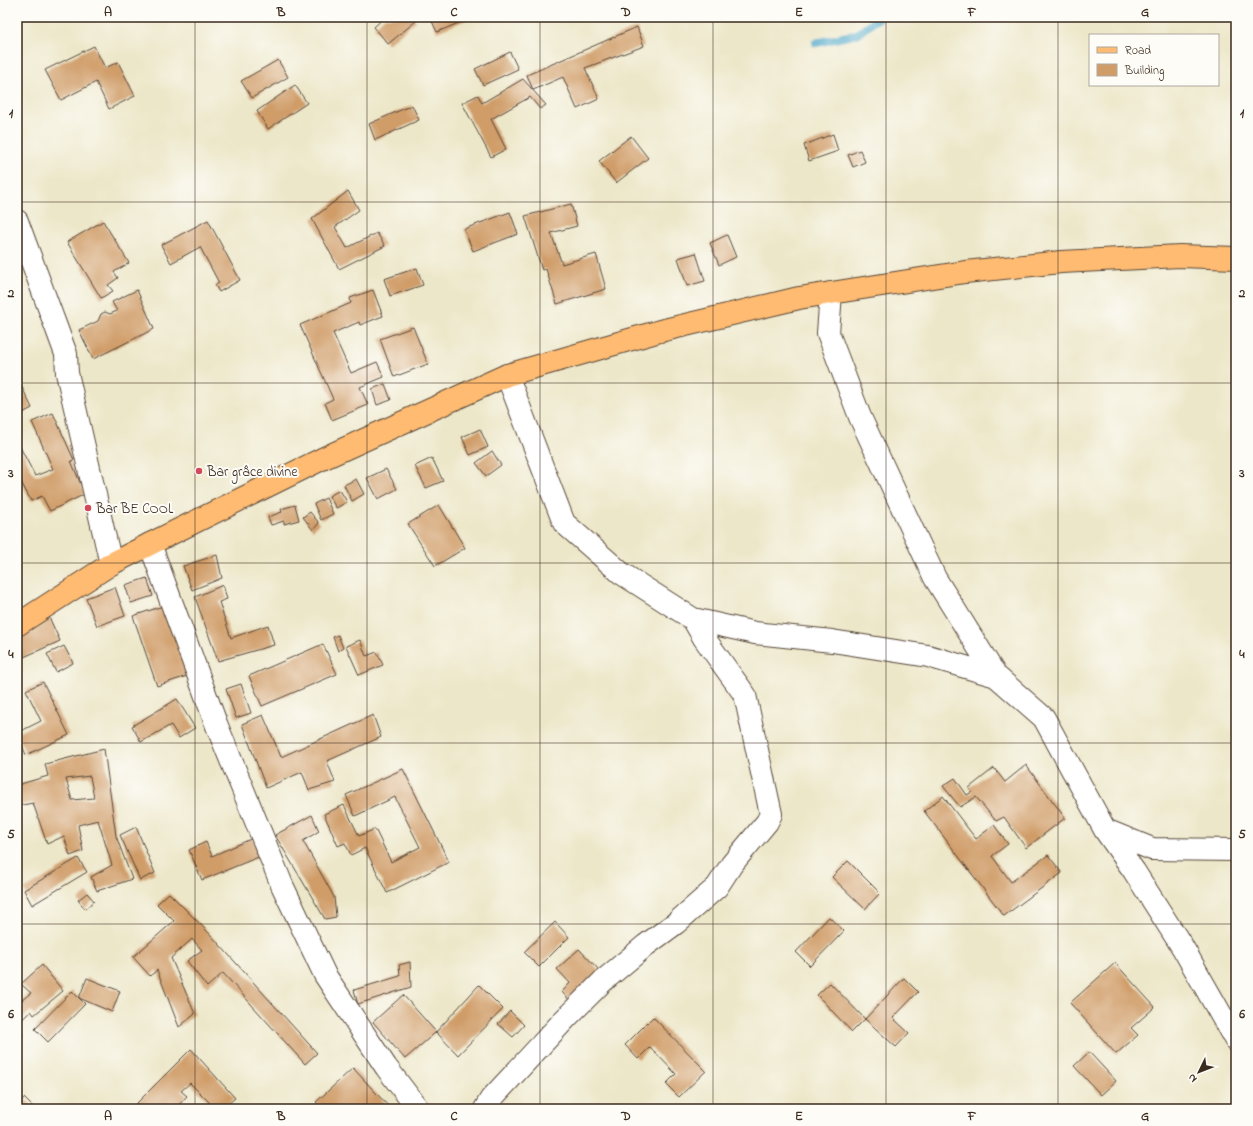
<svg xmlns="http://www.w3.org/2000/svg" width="1253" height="1126" font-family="'Indie Flower',sans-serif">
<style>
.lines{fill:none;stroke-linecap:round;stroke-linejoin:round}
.stream{stroke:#4ba6c9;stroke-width:8}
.building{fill:#d09d69;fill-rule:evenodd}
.minor-casing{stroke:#564638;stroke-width:24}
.major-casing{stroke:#564638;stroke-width:24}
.minor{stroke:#fff;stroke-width:22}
.major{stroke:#ffbb71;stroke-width:22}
.grid{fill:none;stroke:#3b2a1e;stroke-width:1;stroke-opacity:0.55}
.poi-dot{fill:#d1495b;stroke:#fdfcf7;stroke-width:1.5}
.labels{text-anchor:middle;stroke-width:4;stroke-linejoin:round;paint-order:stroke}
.poi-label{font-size:14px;fill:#3b2a1e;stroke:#fdfcf7;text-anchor:start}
.neatline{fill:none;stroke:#3b2a1e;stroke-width:1.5}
.grid-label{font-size:13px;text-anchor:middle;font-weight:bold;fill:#3b2a1e}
</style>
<rect width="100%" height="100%" fill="#fdfcf7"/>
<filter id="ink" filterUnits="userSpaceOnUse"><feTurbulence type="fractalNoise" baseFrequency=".025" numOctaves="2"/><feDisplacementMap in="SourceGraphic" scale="8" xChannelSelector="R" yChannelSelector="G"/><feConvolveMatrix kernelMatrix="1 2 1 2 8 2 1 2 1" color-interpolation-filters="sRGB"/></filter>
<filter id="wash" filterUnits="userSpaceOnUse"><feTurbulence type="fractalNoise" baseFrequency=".012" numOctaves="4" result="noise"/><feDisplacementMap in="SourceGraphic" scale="16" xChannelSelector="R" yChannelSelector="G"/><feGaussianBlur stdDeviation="0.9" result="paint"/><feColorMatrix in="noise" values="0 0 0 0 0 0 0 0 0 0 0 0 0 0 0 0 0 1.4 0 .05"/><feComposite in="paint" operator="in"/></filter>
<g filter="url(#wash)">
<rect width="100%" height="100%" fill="#ede7c9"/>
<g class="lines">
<path class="stream" d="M 816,43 L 857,34 L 880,17"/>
</g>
<g id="blocks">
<path class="building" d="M 385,17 L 413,17 L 416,21 L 388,44 L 374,27 Z
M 430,17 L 465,17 L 466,20 L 437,32 Z
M 637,27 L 644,46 L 585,68 L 599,99 L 577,109 L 563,77 L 533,90 L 527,75 Z
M 94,46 L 105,68 L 118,62 L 135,96 L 109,109 L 96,82 L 61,100 L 45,70 Z
M 510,52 L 518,69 L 483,85 L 475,69 Z
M 278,60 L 288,77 L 252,98 L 241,81 Z
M 523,79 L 546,105 L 540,109 L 530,97 L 491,119 L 506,149 L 491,157 L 462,103 L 478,95 L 482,103 Z
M 295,85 L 307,103 L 268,129 L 257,111 Z
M 412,105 L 419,120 L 375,140 L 369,124 Z
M 833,134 L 838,151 L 809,161 L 804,145 Z
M 631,136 L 648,158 L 616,183 L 599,161 Z
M 860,150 L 865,162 L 853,167 L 848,155 Z
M 348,191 L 359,210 L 335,227 L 347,248 L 377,233 L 385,246 L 339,269 L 312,219 Z
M 571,204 L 577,226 L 551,233 L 562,264 L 596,254 L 606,289 L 557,304 L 546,269 L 542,270 L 525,216 Z
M 510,212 L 518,234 L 473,251 L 464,229 Z
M 208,220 L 240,280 L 219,292 L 215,285 L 219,283 L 200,247 L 171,263 L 161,245 Z
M 103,221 L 129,263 L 114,272 L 118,278 L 108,285 L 113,291 L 101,298 L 67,242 Z
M 727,235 L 736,257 L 719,265 L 710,243 Z
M 696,253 L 705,281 L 687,286 L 678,258 Z
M 417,268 L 423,285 L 390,296 L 384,279 Z
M 137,290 L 154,329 L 93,359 L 79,330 L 98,321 L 101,314 L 105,312 L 110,314 L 117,311 L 112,302 Z
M 373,290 L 383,316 L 360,325 L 359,322 L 333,333 L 351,373 L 377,362 L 384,377 L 360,387 L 368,405 L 332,420 L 325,403 L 333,399 L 300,325 L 351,303 L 350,298 Z
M 413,327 L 428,364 L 394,377 L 380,339 Z
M 17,377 L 32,408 L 17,416 Z
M 385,384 L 391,400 L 377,405 L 372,389 Z
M 53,413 L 74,460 L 71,461 L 85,494 L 50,511 L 42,496 L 31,501 L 17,474 L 17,441 L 35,476 L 53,469 L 32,422 Z
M 480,429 L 488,447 L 470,455 L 462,437 Z
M 492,451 L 501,465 L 486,476 L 476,463 Z
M 432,458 L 443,481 L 426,488 L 415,466 Z
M 386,469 L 397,489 L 378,499 L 367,478 Z
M 356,479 L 364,494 L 352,501 L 344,485 Z
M 340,490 L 347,502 L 336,508 L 329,496 Z
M 326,498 L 333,514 L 321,520 L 314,504 Z
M 295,505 L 299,520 L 284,524 L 284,521 L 271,525 L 268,517 L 282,512 L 281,509 Z
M 439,505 L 465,548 L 435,566 L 408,524 Z
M 310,512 L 319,523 L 313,530 L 303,517 Z
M 217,555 L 222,578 L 192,590 L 183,566 Z
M 147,578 L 153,596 L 131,603 L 125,585 Z
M 223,585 L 227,599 L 219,602 L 231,638 L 268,625 L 274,645 L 218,661 L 195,597 Z
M 115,587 L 125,616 L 97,626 L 86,598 Z
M 166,605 L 190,675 L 157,686 L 133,616 Z
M 49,617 L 60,641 L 17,660 L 17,635 Z
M 338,635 L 343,648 L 338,651 L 333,637 Z
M 360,640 L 366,656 L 377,652 L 383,665 L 359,675 L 346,646 Z
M 323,644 L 337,674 L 262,706 L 249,676 Z
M 64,646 L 73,663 L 56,672 L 47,654 Z
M 43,682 L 69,735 L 26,755 L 17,733 L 41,721 L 26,690 Z
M 241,684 L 251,713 L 236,718 L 226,689 Z
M 177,699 L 195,728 L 179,738 L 171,725 L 141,742 L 132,726 Z
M 263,715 L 281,757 L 373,715 L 381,737 L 327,761 L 335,782 L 309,790 L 302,772 L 266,788 L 242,724 Z
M 104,749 L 116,836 L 132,879 L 97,891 L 91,877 L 112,865 L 98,820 L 78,825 L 83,851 L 70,856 L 64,836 L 47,844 L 33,803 L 17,806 L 17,785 L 48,776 L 45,764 ZM 90,776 L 94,798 L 72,800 L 66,779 Z
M 1026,765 L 1065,818 L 1026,848 L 1004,817 L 996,821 L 976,797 L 960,807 L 943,786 L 955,778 L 967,795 L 972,792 L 969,788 L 994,768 L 1005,782 Z
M 403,769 L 449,862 L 387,893 L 365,848 L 351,855 L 345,843 L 338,846 L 324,814 L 344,805 L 359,836 L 375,829 L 391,862 L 420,847 L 395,797 L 355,816 L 346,795 Z
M 943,796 L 976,839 L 994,825 L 1008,844 L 992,856 L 1011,882 L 1048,855 L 1062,873 L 1004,916 L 924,811 Z
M 312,815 L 319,831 L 303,841 L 334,897 L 336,917 L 325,919 L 275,835 Z
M 136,827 L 155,873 L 140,880 L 120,835 Z
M 253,838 L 261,856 L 202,880 L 189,850 L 206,842 L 212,856 Z
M 78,858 L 87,872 L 32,905 L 24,890 Z
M 848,861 L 880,893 L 865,909 L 832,877 Z
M 87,893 L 94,901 L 85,909 L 78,900 Z
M 169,893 L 209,933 L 317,1053 L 305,1064 L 223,973 L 207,987 L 187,961 L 202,950 L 192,939 L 171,958 L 195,1014 L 179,1027 L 157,970 L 150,976 L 133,957 L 174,921 L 157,904 Z
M 829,917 L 844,931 L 810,966 L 796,952 Z
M 555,922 L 569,937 L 539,967 L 524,952 Z
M 579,949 L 602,973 L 571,1002 L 562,992 L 570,983 L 557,969 Z
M 410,962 L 411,987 L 358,1004 L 354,990 L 400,976 L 399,965 Z
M 1115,963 L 1155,1007 L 1131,1028 L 1138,1035 L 1116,1054 L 1070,1003 Z
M 42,965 L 63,991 L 34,1015 L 31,1011 L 17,1024 L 17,993 L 22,1000 L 31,993 L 21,984 Z
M 87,978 L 120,991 L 112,1012 L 79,998 Z
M 904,978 L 918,992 L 893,1018 L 909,1033 L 896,1047 L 865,1019 Z
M 830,983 L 865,1019 L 852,1032 L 817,995 Z
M 479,985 L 503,1009 L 458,1055 L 436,1032 Z
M 72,991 L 85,1004 L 48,1042 L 35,1029 Z
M 403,995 L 436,1032 L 405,1059 L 373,1022 Z
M 510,1011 L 524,1025 L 513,1037 L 498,1024 Z
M 653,1017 L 706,1071 L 679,1097 L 666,1084 L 676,1074 L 650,1047 L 638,1059 L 625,1045 Z
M 17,1028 L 23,1035 L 17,1041 Z
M 191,1049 L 235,1098 L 227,1105 L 231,1109 L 216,1109 L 190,1083 L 181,1091 L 187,1096 L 175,1109 L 140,1109 L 135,1105 Z
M 1089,1052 L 1116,1081 L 1101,1095 L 1074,1066 Z
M 353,1068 L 377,1094 L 391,1109 L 322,1109 L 316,1102 Z
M 24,1098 L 35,1109 L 17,1109 L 17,1104 Z"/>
</g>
</g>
<g filter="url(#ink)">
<use href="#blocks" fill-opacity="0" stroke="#564638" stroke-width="1"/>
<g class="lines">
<g class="minor-casing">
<path id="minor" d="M 17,221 L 66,354 L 67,373 L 111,564
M 831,293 L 828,333 L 860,417 L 935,578 L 996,676 L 1044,718 L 1105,830 L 1134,871 L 1183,948 L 1236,1041
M 507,375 L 564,523 L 621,573 L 693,619 L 755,633 L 832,641 L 928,656 L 996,676
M 150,544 L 217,726 L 282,885 L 325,975 L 386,1067 L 418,1109
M 1105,830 L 1152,849 L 1236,850
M 485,1109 L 491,1099 L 566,1018 L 603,981 L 646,945 L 676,923 L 717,887 L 732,864 L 767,822 L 771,814 L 745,695 L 704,638 L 693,619"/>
</g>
<g class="major-casing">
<path id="major" d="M 17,625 L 111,564 L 150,544 L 322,459 L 507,375 L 660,331 L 799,298 L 965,272 L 1061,262 L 1180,256 L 1236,258"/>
</g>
<use href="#minor" class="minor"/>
<use href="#major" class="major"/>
</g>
</g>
<path class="grid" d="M 195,17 L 195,1109M 367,17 L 367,1109M 540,17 L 540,1109M 713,17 L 713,1109M 886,17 L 886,1109M 1058,17 L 1058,1109M 17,202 L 1236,202M 17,383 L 1236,383M 17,563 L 1236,563M 17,743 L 1236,743M 17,924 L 1236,924"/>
<g class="poi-dot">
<circle cx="199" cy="471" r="4"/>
<circle cx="88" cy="508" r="4"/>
</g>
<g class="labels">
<g class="poi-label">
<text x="207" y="476">Bar grâce divine</text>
<text x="96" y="513">Bar BE COOL</text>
</g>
</g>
<rect width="1253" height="1126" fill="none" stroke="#fdfcf7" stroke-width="44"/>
<rect x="1089" y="34" width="130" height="52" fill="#fdfcf7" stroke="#afa8a0"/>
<rect x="1097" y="47" width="20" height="6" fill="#ffbb71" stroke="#afa8a0"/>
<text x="1125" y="54" font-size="12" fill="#3b2a1e">Road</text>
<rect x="1097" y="64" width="20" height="12" fill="#d09d69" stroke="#afa8a0"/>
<text x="1125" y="74" font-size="12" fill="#3b2a1e">Building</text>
<g transform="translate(1199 1072) rotate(227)" stroke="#fdfcf7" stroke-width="3" paint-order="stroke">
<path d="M0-3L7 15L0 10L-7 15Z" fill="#3b2a1e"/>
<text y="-6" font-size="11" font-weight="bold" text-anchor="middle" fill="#3b2a1e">N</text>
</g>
<rect x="22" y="22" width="1209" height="1082" class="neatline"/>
<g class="grid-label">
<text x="108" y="16">A</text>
<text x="281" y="16">B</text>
<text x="454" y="16">C</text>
<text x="626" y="16">D</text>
<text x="799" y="16">E</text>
<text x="972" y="16">F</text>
<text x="1145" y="16">G</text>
<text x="11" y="117">1</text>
<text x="1242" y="117">1</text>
<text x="11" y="297">2</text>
<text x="1242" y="297">2</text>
<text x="11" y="477">3</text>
<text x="1242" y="477">3</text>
<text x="11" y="658">4</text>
<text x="1242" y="658">4</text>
<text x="11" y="838">5</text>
<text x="1242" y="838">5</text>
<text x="11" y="1018">6</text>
<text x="1242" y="1018">6</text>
<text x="108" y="1120">A</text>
<text x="281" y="1120">B</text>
<text x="454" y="1120">C</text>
<text x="626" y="1120">D</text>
<text x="799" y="1120">E</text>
<text x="972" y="1120">F</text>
<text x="1145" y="1120">G</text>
</g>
</svg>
